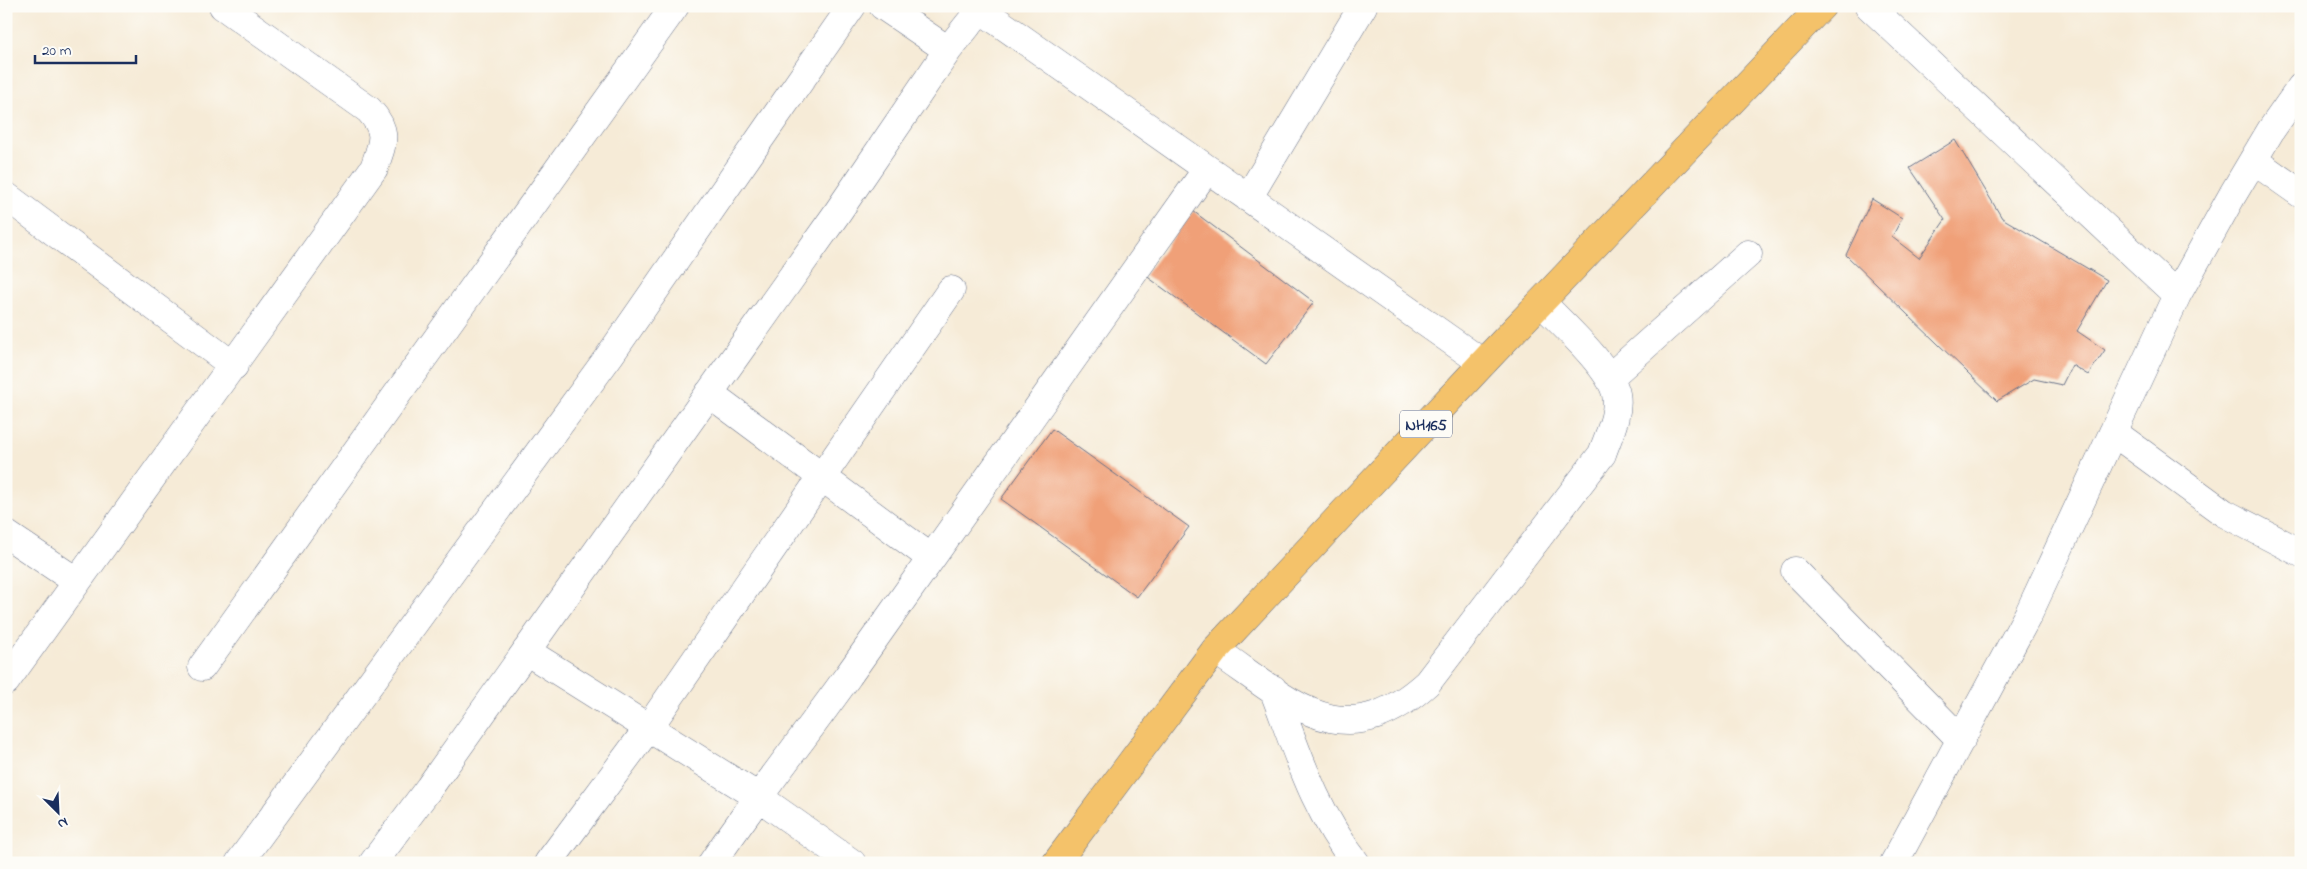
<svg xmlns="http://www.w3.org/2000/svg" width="2307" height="869" font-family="'Indie Flower',sans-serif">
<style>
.building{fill:#f0a078}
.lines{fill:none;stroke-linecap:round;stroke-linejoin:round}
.minor-casing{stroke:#687188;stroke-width:29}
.highway-casing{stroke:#687188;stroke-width:29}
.minor{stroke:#fff;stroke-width:28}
.highway{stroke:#f4c26a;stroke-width:28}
.labels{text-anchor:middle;stroke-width:5;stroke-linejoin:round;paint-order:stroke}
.shield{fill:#fdfcf7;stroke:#5f6c8c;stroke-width:1}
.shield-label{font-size:16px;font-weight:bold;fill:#1b2f5e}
</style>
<rect width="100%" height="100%" fill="#fdfcf7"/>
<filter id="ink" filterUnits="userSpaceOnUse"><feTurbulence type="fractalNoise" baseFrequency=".02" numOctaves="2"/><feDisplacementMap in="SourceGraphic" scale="10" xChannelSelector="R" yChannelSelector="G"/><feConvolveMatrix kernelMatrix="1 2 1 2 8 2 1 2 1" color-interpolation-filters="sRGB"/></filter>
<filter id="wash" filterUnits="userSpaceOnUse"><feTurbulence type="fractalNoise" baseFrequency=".0096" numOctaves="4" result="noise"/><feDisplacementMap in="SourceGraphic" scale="20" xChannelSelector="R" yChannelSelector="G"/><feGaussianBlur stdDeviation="1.12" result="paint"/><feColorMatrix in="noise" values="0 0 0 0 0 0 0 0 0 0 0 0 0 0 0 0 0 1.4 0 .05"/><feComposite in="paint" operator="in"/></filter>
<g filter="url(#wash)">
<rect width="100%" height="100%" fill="#f6ebd7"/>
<g id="blocks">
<path class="building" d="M 1955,140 L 2002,218 L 2107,280 L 2077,331 L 2105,350 L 2088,375 L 2072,365 L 2062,385 L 2034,379 L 1997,401 L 1846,255 L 1872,199 L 1902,218 L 1892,237 L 1919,258 L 1945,220 L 1910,168 Z
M 1193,211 L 1314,302 L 1266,364 L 1145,275 Z
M 1052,429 L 1189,527 L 1137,597 L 1001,499 Z"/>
</g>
</g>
<g filter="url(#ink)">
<use href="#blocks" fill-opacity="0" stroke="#687188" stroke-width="1"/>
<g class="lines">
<g class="minor-casing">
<path id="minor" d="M 883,6 L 948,50
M 1869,6 L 2177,295
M 980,9 L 1483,363
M 2253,160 L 2301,194
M 6,196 L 234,366
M 1248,198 L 1363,6
M 1609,378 L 1748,254
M 709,393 L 931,558
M 2113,432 L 2224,513 L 2301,553
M 6,534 L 76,581
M 1795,571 L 1961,740
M 1215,650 C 1291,701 1341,760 1427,683 L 1602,454 C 1608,436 1620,414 1616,394 C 1611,368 1560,322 1541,302
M 526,651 L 757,796 L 852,863
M 202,667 L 675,6
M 6,681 L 374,168 C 383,142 389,132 369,110 L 223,6
M 1273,689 C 1297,751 1314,810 1356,863
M 239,863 L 610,355 L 852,6
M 373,863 L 429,788 L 835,216 L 948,50 L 983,6
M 548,863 L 649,727 L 951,290
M 712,863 C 755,799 803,739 848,676 C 968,507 1088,338 1207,169
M 1894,863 L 2029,613 L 2177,295 L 2233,194 L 2271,130 L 2301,87"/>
</g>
<g class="highway-casing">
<path id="highway" d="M 1056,863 L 1215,650 L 1483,363 L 1822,6"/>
</g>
<use href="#minor" class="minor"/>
<use href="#highway" class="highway"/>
</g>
</g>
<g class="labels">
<rect class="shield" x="1400" y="410.5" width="52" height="27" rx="4"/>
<g class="shield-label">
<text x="1426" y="430">NH165</text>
</g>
</g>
<rect width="2307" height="869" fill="none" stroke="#fdfcf7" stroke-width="25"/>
<g transform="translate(58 812) rotate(156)" stroke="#fdfcf7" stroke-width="4" paint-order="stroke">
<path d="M0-4L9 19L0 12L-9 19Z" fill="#1b2f5e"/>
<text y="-8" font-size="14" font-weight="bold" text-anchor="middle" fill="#1b2f5e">N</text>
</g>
<path d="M35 55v8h101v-8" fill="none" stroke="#1b2f5e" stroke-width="2.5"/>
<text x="42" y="55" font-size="15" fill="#1b2f5e" stroke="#fdfcf7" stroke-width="4" paint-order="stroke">20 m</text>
</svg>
